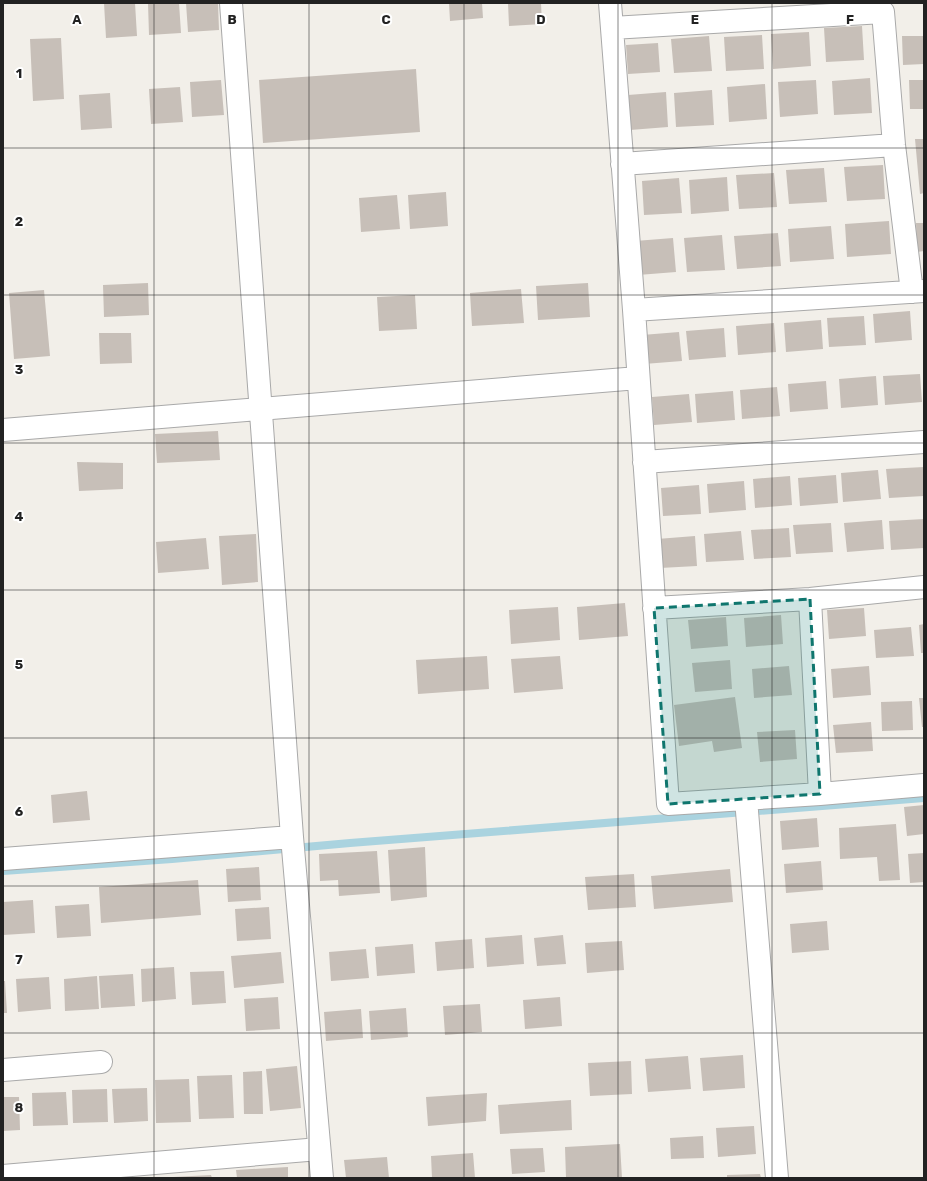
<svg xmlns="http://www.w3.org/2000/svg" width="927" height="1181" font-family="Rubik,sans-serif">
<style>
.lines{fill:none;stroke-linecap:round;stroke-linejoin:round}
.stream{stroke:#aad3df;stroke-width:8}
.building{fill:#c7bfb8}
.minor-casing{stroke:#a9a9a9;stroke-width:24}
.minor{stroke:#fff;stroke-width:22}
.marked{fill:#0f766e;fill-opacity:0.2;stroke:#0f766e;stroke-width:3;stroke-dasharray:8 5;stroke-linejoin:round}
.grid{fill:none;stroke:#222;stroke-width:1;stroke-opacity:0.55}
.grid-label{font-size:13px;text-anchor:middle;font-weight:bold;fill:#222;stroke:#fff;stroke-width:4;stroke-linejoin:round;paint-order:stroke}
</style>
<rect width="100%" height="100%" fill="#f2efe9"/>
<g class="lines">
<path class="stream" d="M 3,871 L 172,859 L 350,843 L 924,798"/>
</g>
<path class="building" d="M 104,3 L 135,3 L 137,36 L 106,38 Z
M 148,3 L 179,3 L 181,33 L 149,35 Z
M 186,3 L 218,3 L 219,30 L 188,32 Z
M 449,3 L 482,3 L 483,18 L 450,21 Z
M 508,3 L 541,3 L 542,24 L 509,26 Z
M 862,26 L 864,60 L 826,62 L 824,28 Z
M 809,32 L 811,66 L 773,69 L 771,34 Z
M 762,35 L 764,69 L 726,71 L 724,37 Z
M 709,36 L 712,71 L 674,73 L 671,39 Z
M 902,36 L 924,36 L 924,64 L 903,65 Z
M 61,38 L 64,99 L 33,101 L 30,39 Z
M 658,43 L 660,72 L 628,74 L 626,45 Z
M 416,69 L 420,132 L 263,143 L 259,80 Z
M 870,78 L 872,113 L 834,115 L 832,81 Z
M 221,80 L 224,115 L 192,117 L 190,82 Z
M 816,80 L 818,114 L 780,117 L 778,82 Z
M 909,80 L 924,80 L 924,109 L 910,109 Z
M 765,84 L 767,119 L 729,122 L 727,87 Z
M 180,87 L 183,122 L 151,124 L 149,89 Z
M 712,90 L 714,125 L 676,127 L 674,93 Z
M 666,92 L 668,127 L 630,130 L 628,95 Z
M 110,93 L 112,128 L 81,130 L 79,95 Z
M 915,139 L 924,139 L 924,193 L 920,194 Z
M 883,165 L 885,199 L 847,201 L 844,167 Z
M 824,168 L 827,202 L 789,204 L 786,170 Z
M 774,173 L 777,207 L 739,209 L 736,175 Z
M 727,177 L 729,211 L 691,214 L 689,180 Z
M 679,178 L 682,213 L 644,215 L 642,181 Z
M 446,192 L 448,226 L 410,229 L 408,195 Z
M 397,195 L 400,229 L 361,232 L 359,198 Z
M 889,221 L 891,254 L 847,257 L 845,224 Z
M 916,223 L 924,223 L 924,251 L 917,252 Z
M 831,226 L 834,259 L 790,262 L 788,229 Z
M 778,233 L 781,266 L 737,269 L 734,236 Z
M 722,235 L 725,270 L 687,272 L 684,238 Z
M 673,238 L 676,272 L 638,275 L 635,241 Z
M 148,283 L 149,315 L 104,317 L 103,285 Z
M 588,283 L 590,317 L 538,320 L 536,286 Z
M 521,289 L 524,323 L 472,326 L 470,293 Z
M 44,290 L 50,356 L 14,359 L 9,293 Z
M 415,295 L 417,329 L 379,331 L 377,297 Z
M 910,311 L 912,340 L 875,343 L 873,314 Z
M 864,316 L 866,345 L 829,347 L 827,318 Z
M 821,320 L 823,349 L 786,352 L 784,323 Z
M 774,323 L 776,352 L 738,355 L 736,326 Z
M 724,328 L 726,357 L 689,360 L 686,331 Z
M 679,332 L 682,361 L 644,364 L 642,335 Z
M 99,333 L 131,333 L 132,363 L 100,364 Z
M 920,374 L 922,402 L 885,405 L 883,376 Z
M 876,376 L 878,405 L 841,408 L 839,379 Z
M 826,381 L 828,409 L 790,412 L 788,384 Z
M 777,387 L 780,416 L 742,419 L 740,390 Z
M 733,391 L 735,420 L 697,423 L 695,394 Z
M 689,394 L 692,422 L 654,425 L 652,397 Z
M 218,431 L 220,460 L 157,463 L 155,434 Z
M 77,462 L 123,463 L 123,489 L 79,491 Z
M 924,467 L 924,496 L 889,498 L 886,469 Z
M 878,470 L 881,499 L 843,502 L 841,473 Z
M 836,475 L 838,503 L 800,506 L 798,478 Z
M 790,476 L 792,505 L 755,508 L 753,479 Z
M 744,481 L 746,510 L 709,513 L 707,484 Z
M 699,485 L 701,514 L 663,516 L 661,488 Z
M 924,519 L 924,548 L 891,550 L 889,521 Z
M 882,520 L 884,549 L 847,552 L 844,523 Z
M 831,523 L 833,552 L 796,554 L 793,525 Z
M 789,528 L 791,557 L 754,559 L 751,530 Z
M 741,531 L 744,560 L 706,562 L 704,534 Z
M 256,534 L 258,582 L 222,585 L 219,536 Z
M 695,536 L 697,566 L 660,568 L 657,539 Z
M 206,538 L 209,569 L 158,573 L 156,542 Z
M 625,603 L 628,636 L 579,640 L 577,607 Z
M 558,607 L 560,640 L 511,644 L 509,610 Z
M 864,608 L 866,636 L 829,639 L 827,610 Z
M 781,615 L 783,644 L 746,647 L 744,618 Z
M 726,617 L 728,646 L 691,649 L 688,620 Z
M 924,624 L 924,653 L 921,653 L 919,625 Z
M 911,627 L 914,656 L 876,658 L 874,630 Z
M 487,656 L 489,689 L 418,694 L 416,660 Z
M 560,656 L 563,689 L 514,693 L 511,659 Z
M 730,660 L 732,689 L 695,692 L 692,663 Z
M 789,666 L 792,695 L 754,698 L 752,669 Z
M 869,666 L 871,695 L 833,698 L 831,669 Z
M 735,697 L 742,748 L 714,752 L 712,741 L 679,746 L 674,705 Z
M 919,698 L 924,698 L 924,727 L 922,727 Z
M 912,701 L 913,730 L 882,731 L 881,702 Z
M 871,722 L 873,751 L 836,753 L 833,725 Z
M 795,730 L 797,759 L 760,762 L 757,732 Z
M 87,791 L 90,820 L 53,823 L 51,795 Z
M 924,805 L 924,834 L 907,836 L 904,807 Z
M 817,818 L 819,847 L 782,850 L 780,821 Z
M 896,824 L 900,880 L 879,881 L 877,857 L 840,859 L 839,828 Z
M 425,847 L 427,897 L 391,901 L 388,850 Z
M 377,851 L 380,893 L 339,896 L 338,880 L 320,881 L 319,854 Z
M 924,853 L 924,882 L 910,883 L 908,854 Z
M 821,861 L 823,890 L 786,893 L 784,864 Z
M 259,867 L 261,900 L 228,902 L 226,869 Z
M 730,869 L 733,902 L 654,909 L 651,876 Z
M 634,874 L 636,907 L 588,910 L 585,877 Z
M 198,880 L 201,915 L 101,923 L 99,887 Z
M 33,900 L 35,933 L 3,935 L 3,902 Z
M 89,904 L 91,936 L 57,938 L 55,906 Z
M 269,907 L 271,939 L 237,941 L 235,909 Z
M 827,921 L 829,950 L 792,953 L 790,924 Z
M 522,935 L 524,964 L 487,967 L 485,938 Z
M 563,935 L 566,964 L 537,966 L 534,938 Z
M 472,939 L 474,968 L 437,971 L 435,942 Z
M 622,941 L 624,970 L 587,973 L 585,943 Z
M 413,944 L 415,973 L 377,976 L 375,947 Z
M 366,949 L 369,978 L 331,981 L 329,952 Z
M 281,952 L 284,983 L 234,988 L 231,956 Z
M 174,967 L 176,999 L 142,1002 L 141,969 Z
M 224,971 L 226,1003 L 192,1005 L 190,972 Z
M 133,974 L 135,1006 L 101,1008 L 99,976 Z
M 97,976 L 99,1009 L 65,1011 L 64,979 Z
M 49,977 L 51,1009 L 18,1012 L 16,979 Z
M 3,981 L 5,981 L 7,1013 L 3,1013 Z
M 278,997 L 280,1029 L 246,1031 L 244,999 Z
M 560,997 L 562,1026 L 525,1029 L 523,1000 Z
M 480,1004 L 482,1032 L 445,1035 L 443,1006 Z
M 406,1008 L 408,1037 L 371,1040 L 369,1011 Z
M 361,1009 L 363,1038 L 326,1041 L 324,1012 Z
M 743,1055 L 745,1088 L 703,1091 L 700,1058 Z
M 688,1056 L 691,1089 L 648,1092 L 645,1059 Z
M 631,1061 L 632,1094 L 590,1096 L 588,1063 Z
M 297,1066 L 301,1108 L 270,1111 L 266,1069 Z
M 262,1071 L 263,1114 L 244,1114 L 243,1072 Z
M 232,1075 L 234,1118 L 199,1119 L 197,1076 Z
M 189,1079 L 191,1122 L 156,1123 L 155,1080 Z
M 147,1088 L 148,1121 L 114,1123 L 112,1089 Z
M 107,1089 L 108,1122 L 73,1123 L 72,1090 Z
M 66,1092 L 68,1125 L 33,1126 L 32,1093 Z
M 487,1093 L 486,1121 L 428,1126 L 426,1097 Z
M 3,1097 L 19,1097 L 20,1130 L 3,1131 Z
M 571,1100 L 572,1130 L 500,1134 L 498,1105 Z
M 754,1126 L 756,1154 L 718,1157 L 716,1128 Z
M 703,1136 L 704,1158 L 671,1159 L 670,1138 Z
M 620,1144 L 622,1178 L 566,1178 L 565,1147 Z
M 543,1148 L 545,1172 L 512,1174 L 510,1149 Z
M 473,1153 L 475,1178 L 432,1178 L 431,1156 Z
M 387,1157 L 389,1178 L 346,1178 L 344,1160 Z
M 288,1167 L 288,1178 L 237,1178 L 236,1170 Z
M 760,1174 L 761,1178 L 727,1178 L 727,1175 Z
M 211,1175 L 212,1178 L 173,1178 L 173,1177 Z"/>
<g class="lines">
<g class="minor-casing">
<path id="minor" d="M 231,3 L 292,837 L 322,1178
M 610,3 L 634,310 L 668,804 L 820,794 L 924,785
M 612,28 L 883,12 L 894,145 L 912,292
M 622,164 L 894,145
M 634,310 L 924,291
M 3,430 L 638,378
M 644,462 L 924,442
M 810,599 L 820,794
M 654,608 L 810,599 L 924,587
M 746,799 L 777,1178
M 3,859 L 292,837
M 3,1070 L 101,1062
M 3,1176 L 319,1149"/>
</g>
<use href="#minor" class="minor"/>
</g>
<path class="marked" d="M 810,599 L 820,794 L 668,804 L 654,608 Z"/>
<path class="grid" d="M 154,3 L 154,1178M 309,3 L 309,1178M 464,3 L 464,1178M 618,3 L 618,1178M 772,3 L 772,1178M 3,148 L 924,148M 3,295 L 924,295M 3,443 L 924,443M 3,590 L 924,590M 3,738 L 924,738M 3,886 L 924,886M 3,1033 L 924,1033"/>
<g class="grid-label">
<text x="77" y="24">A</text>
<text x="232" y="24">B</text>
<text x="386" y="24">C</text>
<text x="541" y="24">D</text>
<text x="695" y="24">E</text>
<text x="850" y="24">F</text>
<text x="19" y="78">1</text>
<text x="19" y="226">2</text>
<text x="19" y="374">3</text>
<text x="19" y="521">4</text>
<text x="19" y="669">5</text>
<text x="19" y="816">6</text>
<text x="19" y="964">7</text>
<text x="19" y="1112">8</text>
</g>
<rect width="927" height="1181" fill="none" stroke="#222222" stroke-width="8"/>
</svg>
